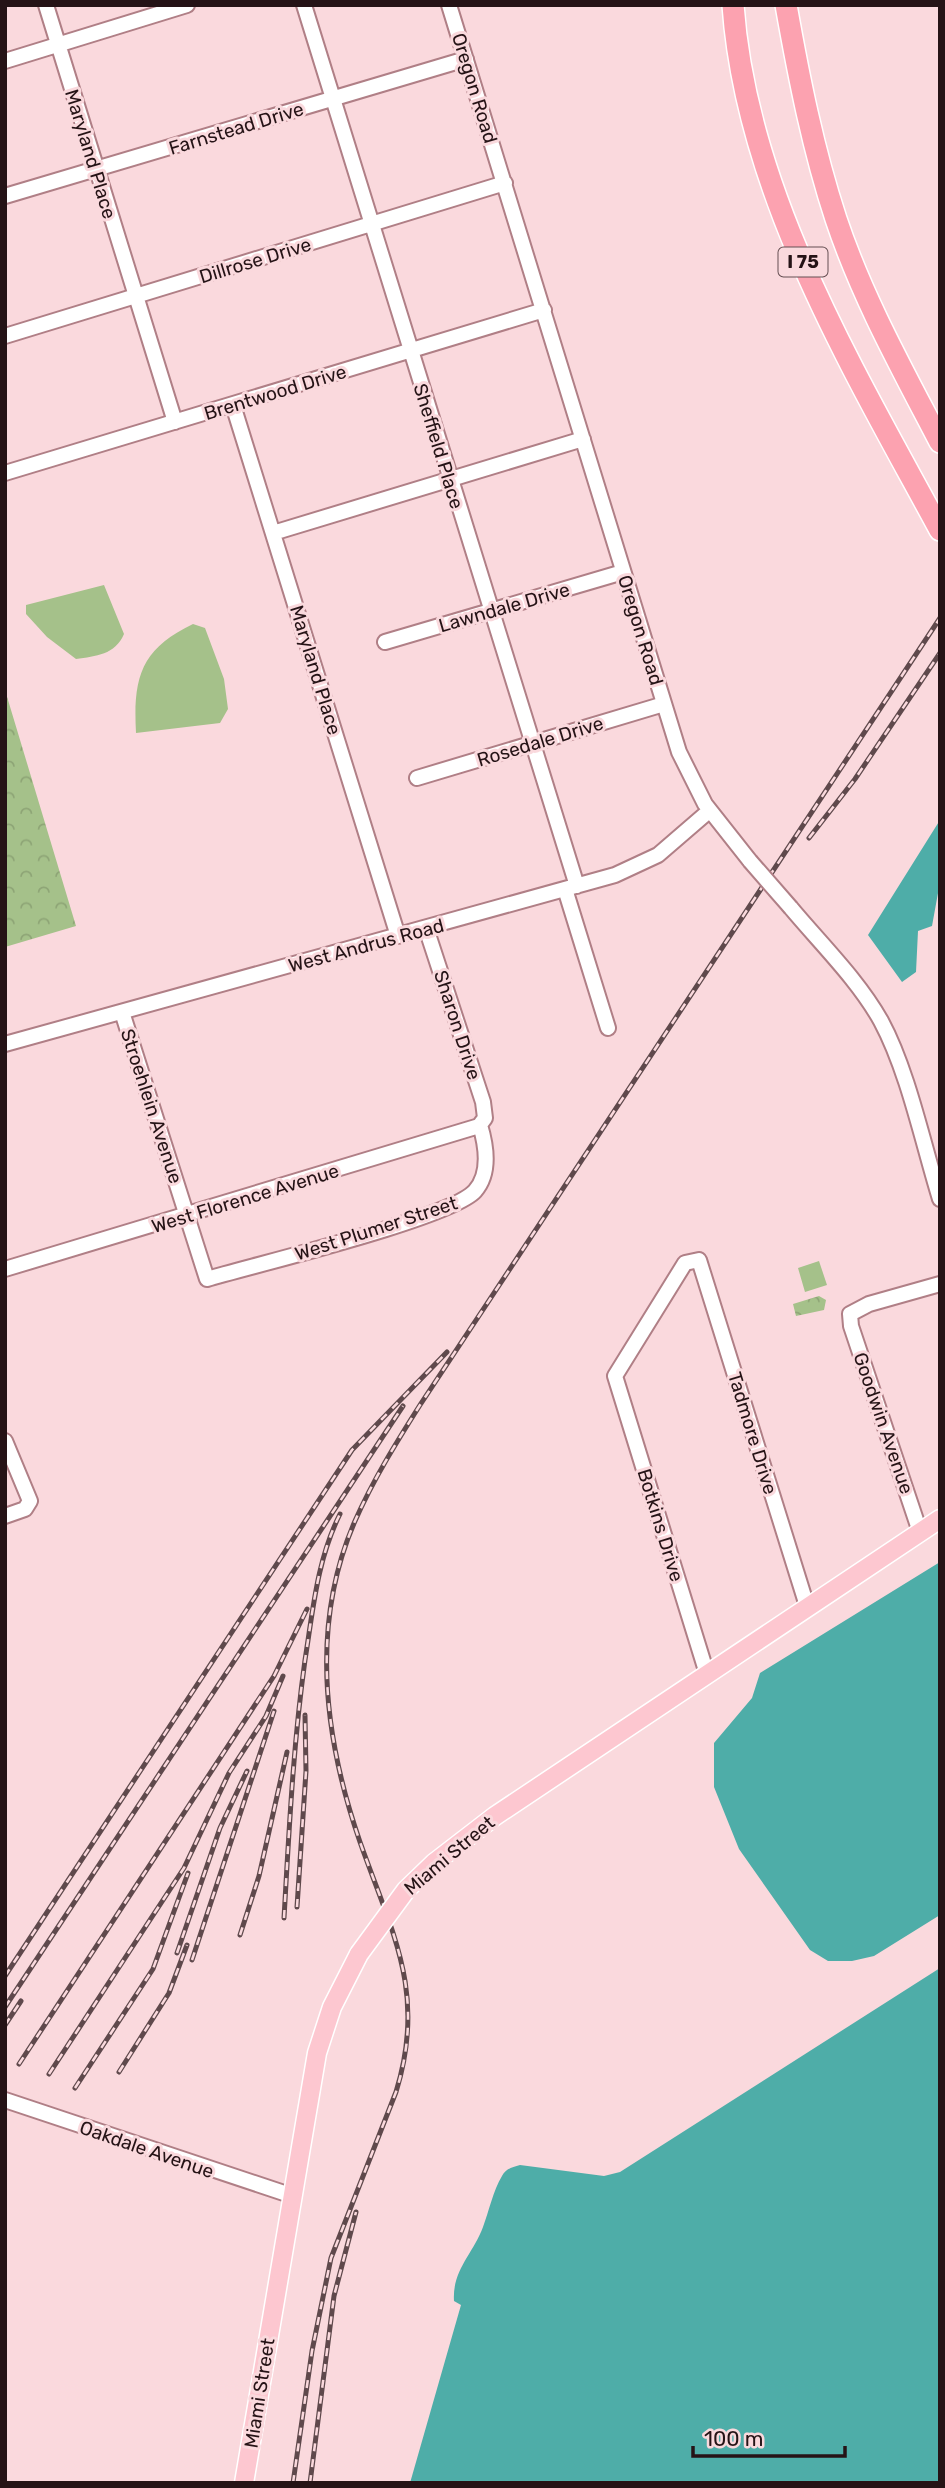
<svg xmlns="http://www.w3.org/2000/svg" width="945" height="2488" font-family="Rubik,sans-serif">
<style>
.grass{fill:#a5c18a}
.park{fill:url(#park-crowns)}
.water{fill:#4eada8}
.lines{fill:none;stroke-linecap:round;stroke-linejoin:round}
.minor-casing{stroke:#b07f86;stroke-width:18}
.major-casing{stroke:#fff;stroke-width:21}
.highway-casing{stroke:#fff;stroke-width:24}
.minor{stroke:#fff;stroke-width:14}
.major{stroke:#fdc7d0;stroke-width:18}
.highway{stroke:#fca2b0;stroke-width:21}
.rail-casing{stroke:#5f494c;stroke-width:5}
.rail{stroke:#fad9dd;stroke-width:2.5;stroke-dasharray:8;stroke-linecap:butt}
.minor-bridge-casing{stroke:#b07f86;stroke-width:18;stroke-linecap:butt}
.major-bridge-casing{stroke:#fff;stroke-width:21;stroke-linecap:butt}
.minor-bridge{stroke:#fff;stroke-width:14}
.major-bridge{stroke:#fdc7d0;stroke-width:18}
.labels{text-anchor:middle;stroke-width:6;stroke-linejoin:round;paint-order:stroke}
.shield{fill:#fad9dd;stroke:#654e52;stroke-width:2}
.shield-label{font-size:18px;font-weight:bold;fill:#251316}
.street-label{font-size:19px;fill:#251316;stroke:#fad9dd}
</style>
<defs>
<pattern id="park-crowns" width="20" height="18" patternUnits="userSpaceOnUse" patternTransform="scale(1.75)"><rect width="20" height="18" fill="#a5c18a"/><path d="M2 6a3 3 0 1 1 6 0M12 15a3 3 0 1 1 6 0" fill="none" stroke="#8ea576"/></pattern>
</defs>
<rect width="100%" height="100%" fill="#fad9dd"/>
<path class="grass" d="M 104,585 L 124,634 C 115,655 96,656 76,659 L 47,637 L 26,614 L 26,605 Z
M 193,624 L 205,628 L 224,679 L 228,709 L 220,723 L 136,733 C 133,677 141,649 193,624 Z
M 819,1261 L 827,1285 L 805,1292 L 798,1268 Z"/>
<path class="park" d="M 5,690 L 76,926 L 5,947 Z
M 819,1296 L 826,1300 L 824,1310 L 796,1316 L 793,1304 Z"/>
<path class="water" d="M 940,820 L 940,882 L 932,926 L 918,931 L 916,972 L 902,982 L 868,935 Z
M 940,1562 L 940,1915 L 874,1956 L 852,1961 L 828,1961 L 810,1950 L 739,1849 L 714,1787 L 714,1743 L 752,1698 L 760,1673 Z
M 940,1968 L 940,2483 L 410,2483 L 461,2305 L 454,2301 C 452,2270 473,2254 483,2227 C 489,2211 493,2191 502,2176 C 506,2169 512,2167 520,2165 L 604,2176 L 620,2172 Z"/>
<g class="lines">
<g class="minor-casing">
<path id="minor" d="M 46,5 L 175,422
M 304,5 L 577,886
M 449,5 L 679,752 L 705,804 L 750,861
M 5,61 L 187,5
M 5,196 L 466,59
M 5,336 L 505,183
M 233,405 L 398,936
M 5,473 L 544,310
M 273,533 L 583,439
M 385,642 L 623,572
M 417,778 L 664,704
M 565,889 L 608,1028
M 791,908 C 822,945 858,980 881,1021 C 908,1071 923,1144 940,1199
M 122,1012 L 207,1279 C 254,1265 451,1218 475,1191 C 491,1173 486,1145 480,1125
M 5,1044 L 615,875 L 658,855 L 709,811
M 5,1269 L 479,1126 L 485,1118 L 483,1102 L 426,928
M 5,1441 L 30,1501 L 25,1509 L 5,1516
M 920,1532 L 851,1326 L 850,1314 L 869,1304 L 940,1284
M 707,1674 L 615,1376 L 685,1263 L 699,1260 L 807,1606
M 5,2100 L 290,2195"/>
</g>
<g class="major-casing">
<path id="major" d="M 434,1863 L 495,1816 L 940,1519
M 244,2483 L 317,2053 L 332,2007 L 359,1954"/>
</g>
<g class="highway-casing">
<path id="highway" d="M 733,5 C 746,192 853,369 940,530
M 786,5 C 799,78 813,149 836,219 C 862,297 902,369 940,442"/>
</g>
<use href="#minor" class="minor"/>
<use href="#major" class="major"/>
<use href="#highway" class="highway"/>
<g class="rail-casing">
<path id="rail" d="M 809,838 L 855,779 L 940,653
M 297,1907 L 306,1771 L 305,1715
M 284,1918 C 289,1832 293,1746 305,1660 C 313,1610 317,1560 340,1514
M 240,1935 L 259,1876 L 287,1752
M 177,1953 L 220,1828 L 247,1771
M 192,1960 L 274,1711
M 5,1976 L 352,1450 L 447,1352
M 5,2007 L 403,1406
M 5,2025 L 21,2001
M 19,2064 L 274,1676 L 307,1609
M 119,2072 L 169,1993 L 187,1945
M 49,2074 L 184,1868 L 229,1773 L 266,1716 L 283,1676
M 75,2088 L 153,1969 L 188,1873
M 293,2483 L 312,2351 L 331,2258 L 396,2092 C 427,1992 392,1933 360,1842 C 324,1738 310,1624 355,1521 C 373,1480 396,1443 420,1405 L 940,618
M 310,2483 L 334,2296 L 356,2212"/>
</g>
<use href="#rail" class="rail"/>
<g class="minor-bridge-casing">
<path id="minor-bridge" d="M 750,861 L 791,908"/>
</g>
<g class="major-bridge-casing">
<path id="major-bridge" d="M 359,1954 L 406,1890 L 434,1863"/>
</g>
<use href="#minor-bridge" class="minor-bridge"/>
<use href="#major-bridge" class="major-bridge"/>
</g>
<g class="labels">
<rect class="shield" x="778.5" y="247.5" width="49" height="29" rx="5"/>
<g class="shield-label">
<text x="803" y="268">I 75</text>
</g>
<g class="street-label">
<text transform="translate(475 88) rotate(73)" y="7">Oregon Road</text>
<text transform="translate(236 128) rotate(-17)" y="7">Farnstead Drive</text>
<text transform="translate(91 154) rotate(73)" y="7">Maryland Place</text>
<text transform="translate(255 260) rotate(-17)" y="7">Dillrose Drive</text>
<text transform="translate(275 392) rotate(-17)" y="7">Brentwood Drive</text>
<text transform="translate(439 446) rotate(73)" y="7">Sheffield Place</text>
<text transform="translate(504 607) rotate(-16)" y="7">Lawndale Drive</text>
<text transform="translate(641 630) rotate(73)" y="7">Oregon Road</text>
<text transform="translate(316 670) rotate(73)" y="7">Maryland Place</text>
<text transform="translate(540 741) rotate(-17)" y="7">Rosedale Drive</text>
<text transform="translate(366 945) rotate(-15)" y="7">West Andrus Road</text>
<text transform="translate(458 1025) rotate(72)" y="7">Sharon Drive</text>
<text transform="translate(152 1106) rotate(72)" y="7">Stroehlein Avenue</text>
<text transform="translate(245 1198) rotate(-17)" y="7">West Florence Avenue</text>
<text transform="translate(376 1228) rotate(-18)" y="7">West Plumer Street</text>
<text transform="translate(884 1423) rotate(71)" y="7">Goodwin Avenue</text>
<text transform="translate(753 1433) rotate(73)" y="7">Tadmore Drive</text>
<text transform="translate(661 1525) rotate(73)" y="7">Botkins Drive</text>
<text transform="translate(449 1855) rotate(-40)" y="7">Miami Street</text>
<text transform="translate(147 2149) rotate(19)" y="7">Oakdale Avenue</text>
<text transform="translate(259 2393) rotate(-81)" y="7">Miami Street</text>
</g>
</g>
<rect width="945" height="2488" fill="none" stroke="#251316" stroke-width="14"/>
<path d="M693 2446v10h152v-10" fill="none" stroke="#251316" stroke-width="3.5"/>
<text x="704" y="2446" font-size="21" fill="#251316" stroke="#fad9dd" stroke-width="5" paint-order="stroke">100 m</text>
</svg>
